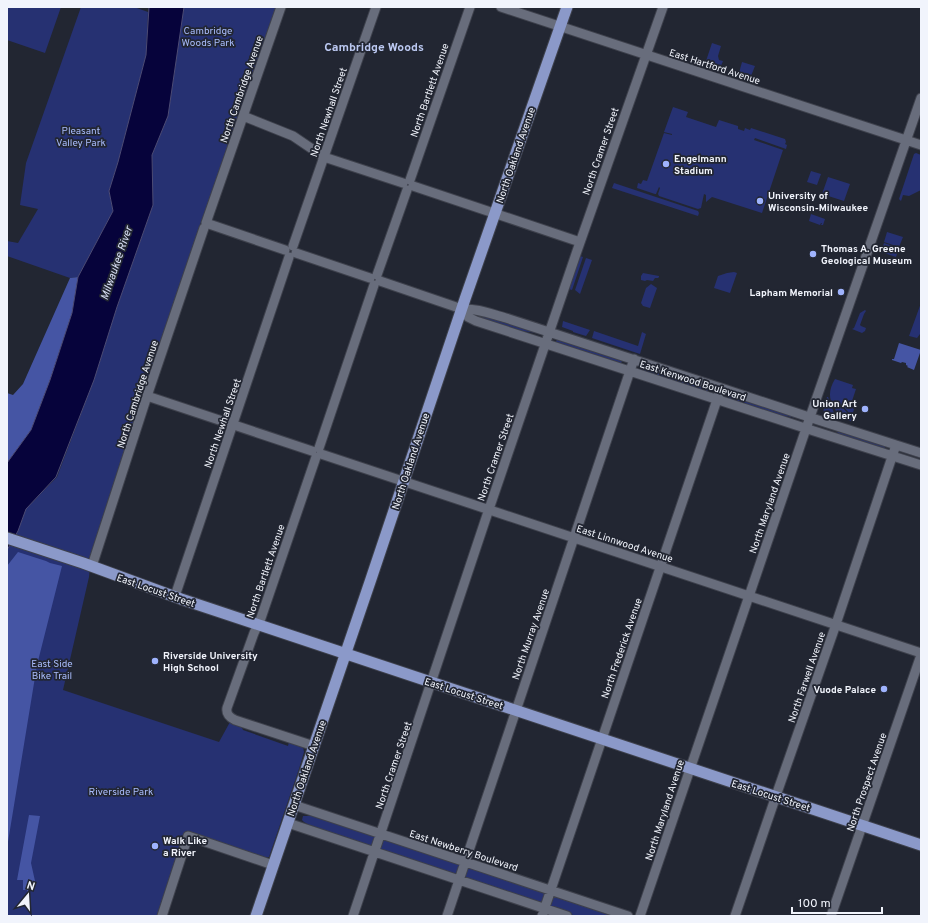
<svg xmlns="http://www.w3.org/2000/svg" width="928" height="923" font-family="Overpass,sans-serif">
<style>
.green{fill:#263172}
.forest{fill:#4555a4}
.water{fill:#06033b;stroke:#4c4b75}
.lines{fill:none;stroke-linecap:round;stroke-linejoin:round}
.minor-casing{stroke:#3e414c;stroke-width:11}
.major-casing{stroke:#3e414c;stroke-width:13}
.minor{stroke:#686d7c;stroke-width:9}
.major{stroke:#8b99c9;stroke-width:11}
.poi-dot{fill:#9fb3fd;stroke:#222632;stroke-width:1.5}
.labels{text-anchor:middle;stroke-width:3.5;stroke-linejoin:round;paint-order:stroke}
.park-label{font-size:10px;fill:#a9bcfc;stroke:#222632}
.street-label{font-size:10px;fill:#f1f4fc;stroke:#222632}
.poi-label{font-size:10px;font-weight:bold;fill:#f1f4fc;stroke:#222632;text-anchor:start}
.water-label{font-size:11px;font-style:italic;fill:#dae1f7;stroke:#222632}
.quarter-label{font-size:12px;font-weight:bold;fill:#bcc9f2;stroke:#222632}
</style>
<rect width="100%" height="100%" fill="#222632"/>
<path class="green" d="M 7,7 L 61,7 L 45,53 L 7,40 Z
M 81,7 L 134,7 L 148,12 L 146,55 L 118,162 L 109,191 L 113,211 L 78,277 L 70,278 L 7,256 L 7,241 L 18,243 L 38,209 L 20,205 L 26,163 Z
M 184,7 L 277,7 L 207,206 L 204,218 L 201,222 L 91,556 L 89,577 L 63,690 L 219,742 L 230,722 L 241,726 L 243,730 L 288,746 L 289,742 L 303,747 L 304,752 L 299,769 L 269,857 L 265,857 L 184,835 L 157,916 L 7,916 L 7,550 L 18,531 L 26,509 L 57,477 L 94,380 L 117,307 L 153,205 L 152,155 L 168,116 Z
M 712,43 L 721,46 L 718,56 L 719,60 L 723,61 L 721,66 C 714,63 711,68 706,61 Z
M 742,62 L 755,66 L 751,76 L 748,75 L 743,75 L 739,73 Z
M 673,107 L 688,112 L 686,117 L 716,127 L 719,120 L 738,126 L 738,129 L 744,131 L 745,128 L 750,130 L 751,128 L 785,139 L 786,142 L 785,144 L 787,145 L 786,149 L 755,138 L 754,140 L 783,150 L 762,213 L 712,197 L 706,202 L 706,195 L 704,194 L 701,208 L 698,209 L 659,196 L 658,194 L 660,188 L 659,187 L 656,194 L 655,194 L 637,188 L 638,183 L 641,184 L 643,180 L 647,181 L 664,133 L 672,135 L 672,134 L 664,132 Z
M 916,153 L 921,155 L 921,190 L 909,196 L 903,195 L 901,201 L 899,199 L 914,154 Z
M 811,171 L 821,174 L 817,185 L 807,182 Z
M 828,177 L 850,184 L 844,201 L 822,194 Z
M 614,183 L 698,211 L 699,213 L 698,216 L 612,188 Z
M 811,214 L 825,219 L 823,225 L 821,225 L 822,223 L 821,223 L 820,225 L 809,221 Z
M 887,232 L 903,237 L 899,247 L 884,242 Z
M 884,243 L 899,248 L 896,257 L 881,252 Z
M 580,256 L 583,257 L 572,290 L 569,289 Z
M 586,258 L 592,260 L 580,294 L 575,290 Z
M 734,272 L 737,273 L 730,293 L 714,288 L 718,276 L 727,273 Z
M 643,273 L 659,276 L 659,277 L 658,278 L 655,278 L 653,281 L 647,280 L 645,281 L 641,280 L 641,276 Z
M 651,284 L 657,288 L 650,308 L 643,306 L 641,303 L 646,288 Z
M 921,303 L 921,335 L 920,334 L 917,338 L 909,336 Z
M 865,310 L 866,311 L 864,314 L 860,325 L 861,326 L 866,328 L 865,331 L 862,333 L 852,329 L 854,328 L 860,313 Z
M 472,311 L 538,333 L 521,331 L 478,317 L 471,314 Z
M 563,321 L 590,330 L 586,336 L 573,332 L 573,331 L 562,327 Z
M 594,331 L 638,346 L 642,332 L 646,334 L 640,354 L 592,338 Z
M 557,339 L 622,360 L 621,364 L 560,344 L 556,342 Z
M 642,367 L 703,384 L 708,389 L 707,392 L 644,371 L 641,369 Z
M 835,379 L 853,385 L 852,388 L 856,389 L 850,407 L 854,409 L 852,416 L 842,405 L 838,404 L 834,407 C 828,398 829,389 835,379 Z
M 729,396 L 746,398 L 798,416 L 797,418 L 779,415 L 728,398 Z
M 827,397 L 828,397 L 834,413 L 837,416 L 836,418 C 818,412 824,413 827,397 Z
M 837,406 L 840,406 L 842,407 L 853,419 L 853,422 L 845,419 L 846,418 L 842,417 L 841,420 L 838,419 L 838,416 L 835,409 Z
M 838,431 L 883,445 L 885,447 L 884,450 L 837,434 Z
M 303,816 L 315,816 L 616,916 L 576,916 L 318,830 L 304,822 L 302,820 Z"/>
<path class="forest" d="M 78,277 L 72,313 L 50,380 L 31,430 L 7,463 L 7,393 L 13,395 L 23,384 L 70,278 Z
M 899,343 L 921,350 L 914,370 L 907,367 L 908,366 L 906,365 L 906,363 L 902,362 L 901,363 L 892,360 L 892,359 L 894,359 Z
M 18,552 L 46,561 L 50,563 L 62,566 L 37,665 L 7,848 L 7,566 Z
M 29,815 L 40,816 L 31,863 L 35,881 L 32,883 L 29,892 L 28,893 L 27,890 L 23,890 L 23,880 L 17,880 Z"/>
<path class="water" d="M 149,7 L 184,7 L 168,116 L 152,155 L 153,205 L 117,307 L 94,380 L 56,477 L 26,509 L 18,531 L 7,550 L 7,463 L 31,430 L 50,380 L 72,313 L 78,277 L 113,211 L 109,191 L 118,162 L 146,55 Z"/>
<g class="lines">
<g class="minor-casing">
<path id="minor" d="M 281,7 L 206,223 L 285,250
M 501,7 L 921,145
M 243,116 L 293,136 L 324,157 L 403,183
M 410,180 L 470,7
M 413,186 L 580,242
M 293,246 L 376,7
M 296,253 L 370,278
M 377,275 L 407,190
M 380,281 L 462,309 C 477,308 491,314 506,318 L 721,388 L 818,420 L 921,453
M 462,309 L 468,317 L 476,321 L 814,431 L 921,465
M 147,396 L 312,451
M 319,448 L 374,285
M 321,454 L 921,653
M 92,566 L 147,396 L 204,228
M 175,596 L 289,257
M 314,746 L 235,720 C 229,717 226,714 227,708 L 254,633 L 261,618 L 316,457
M 294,805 L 628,916
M 288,823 L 567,916
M 162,916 L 188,836 L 273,865
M 353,916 L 487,515 L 577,251 L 663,7
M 447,916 L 634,359
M 542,916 L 721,388
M 640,916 L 810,417 L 921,98
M 735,916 L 778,790 L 834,630 L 896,445
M 831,916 L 921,655"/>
</g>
<g class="major-casing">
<path id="major" d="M 7,538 L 83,563 L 181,599 L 921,845
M 256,916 L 371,579 L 465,299 L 567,7"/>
</g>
<use href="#minor" class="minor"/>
<use href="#major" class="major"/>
</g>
<g class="poi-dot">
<circle cx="666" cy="164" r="4"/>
<circle cx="760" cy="201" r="4"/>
<circle cx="813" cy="254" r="4"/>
<circle cx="841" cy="292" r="4"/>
<circle cx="865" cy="409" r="4"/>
<circle cx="155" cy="661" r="4"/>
<circle cx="884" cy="689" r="4"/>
<circle cx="155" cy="846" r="4"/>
</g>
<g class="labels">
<g class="park-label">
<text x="208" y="34">Cambridge<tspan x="208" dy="12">Woods Park</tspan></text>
<text x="81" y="134">Pleasant<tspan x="81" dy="12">Valley Park</tspan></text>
<text x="52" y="667">East Side<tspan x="52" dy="12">Bike Trail</tspan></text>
<text x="121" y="795">Riverside Park</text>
</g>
<g class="street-label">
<text transform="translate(715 66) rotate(18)" y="4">East Hartford Avenue</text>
<text transform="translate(241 89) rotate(-71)" y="4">North Cambridge Avenue</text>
<text transform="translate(429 90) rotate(-71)" y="4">North Bartlett Avenue</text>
<text transform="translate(328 112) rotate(-71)" y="4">North Newhall Street</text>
<text transform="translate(600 151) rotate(-71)" y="4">North Cramer Street</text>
<text transform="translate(515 155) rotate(-71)" y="4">North Oakland Avenue</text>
<text transform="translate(693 380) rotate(18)" y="4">East Kenwood Boulevard</text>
<text transform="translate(137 394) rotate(-72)" y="4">North Cambridge Avenue</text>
<text transform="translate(222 423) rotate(-71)" y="4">North Newhall Street</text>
<text transform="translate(495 457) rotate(-71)" y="4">North Cramer Street</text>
<text transform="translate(410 461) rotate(-72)" y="4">North Oakland Avenue</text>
<text transform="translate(769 503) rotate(-71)" y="4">North Maryland Avenue</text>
<text transform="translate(625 543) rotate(18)" y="4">East Linnwood Avenue</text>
<text transform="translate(265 571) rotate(-71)" y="4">North Bartlett Avenue</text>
<text transform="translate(156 590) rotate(19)" y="4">East Locust Street</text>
<text transform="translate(530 634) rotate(-71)" y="4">North Murray Avenue</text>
<text transform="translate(621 648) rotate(-71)" y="4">North Frederick Avenue</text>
<text transform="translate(806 677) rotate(-71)" y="4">North Farwell Avenue</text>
<text transform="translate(464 693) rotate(18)" y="4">East Locust Street</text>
<text transform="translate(393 765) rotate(-71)" y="4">North Cramer Street</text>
<text transform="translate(306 768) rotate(-71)" y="4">North Oakland Avenue</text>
<text transform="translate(866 782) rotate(-71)" y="4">North Prospect Avenue</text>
<text transform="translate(771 795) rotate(18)" y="4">East Locust Street</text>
<text transform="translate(664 810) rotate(-72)" y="4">North Maryland Avenue</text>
<text transform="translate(464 850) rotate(18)" y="4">East Newberry Boulevard</text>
</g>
<g class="poi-label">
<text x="674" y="162">Engelmann<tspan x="674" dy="12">Stadium</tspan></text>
<text x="768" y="199">University of<tspan x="768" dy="12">Wisconsin-Milwaukee</tspan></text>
<text x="821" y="252">Thomas A. Greene<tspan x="821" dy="12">Geological Museum</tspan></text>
<text x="833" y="296" text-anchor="end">Lapham Memorial</text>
<text x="857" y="407" text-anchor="end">Union Art<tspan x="857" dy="12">Gallery</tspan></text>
<text x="163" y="659">Riverside University<tspan x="163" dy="12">High School</tspan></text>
<text x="876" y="693" text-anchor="end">Vuode Palace</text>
<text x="163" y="844">Walk Like<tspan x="163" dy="12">a River</tspan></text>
</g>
<g class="water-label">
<text transform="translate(116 263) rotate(-71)" y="4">Milwaukee River</text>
</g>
<g class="quarter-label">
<text x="374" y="51">Cambridge Woods</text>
</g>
</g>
<rect width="928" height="923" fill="none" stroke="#f1f4fc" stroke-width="16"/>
<g transform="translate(28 895) rotate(18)" stroke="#222632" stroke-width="3" paint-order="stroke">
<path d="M0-3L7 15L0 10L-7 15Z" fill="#f1f4fc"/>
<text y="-6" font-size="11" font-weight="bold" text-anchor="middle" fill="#f1f4fc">N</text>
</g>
<path d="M792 907v6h90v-6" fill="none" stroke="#f1f4fc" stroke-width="2"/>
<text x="798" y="907" font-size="12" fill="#f1f4fc" stroke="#222632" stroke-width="3" paint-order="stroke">100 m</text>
</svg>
